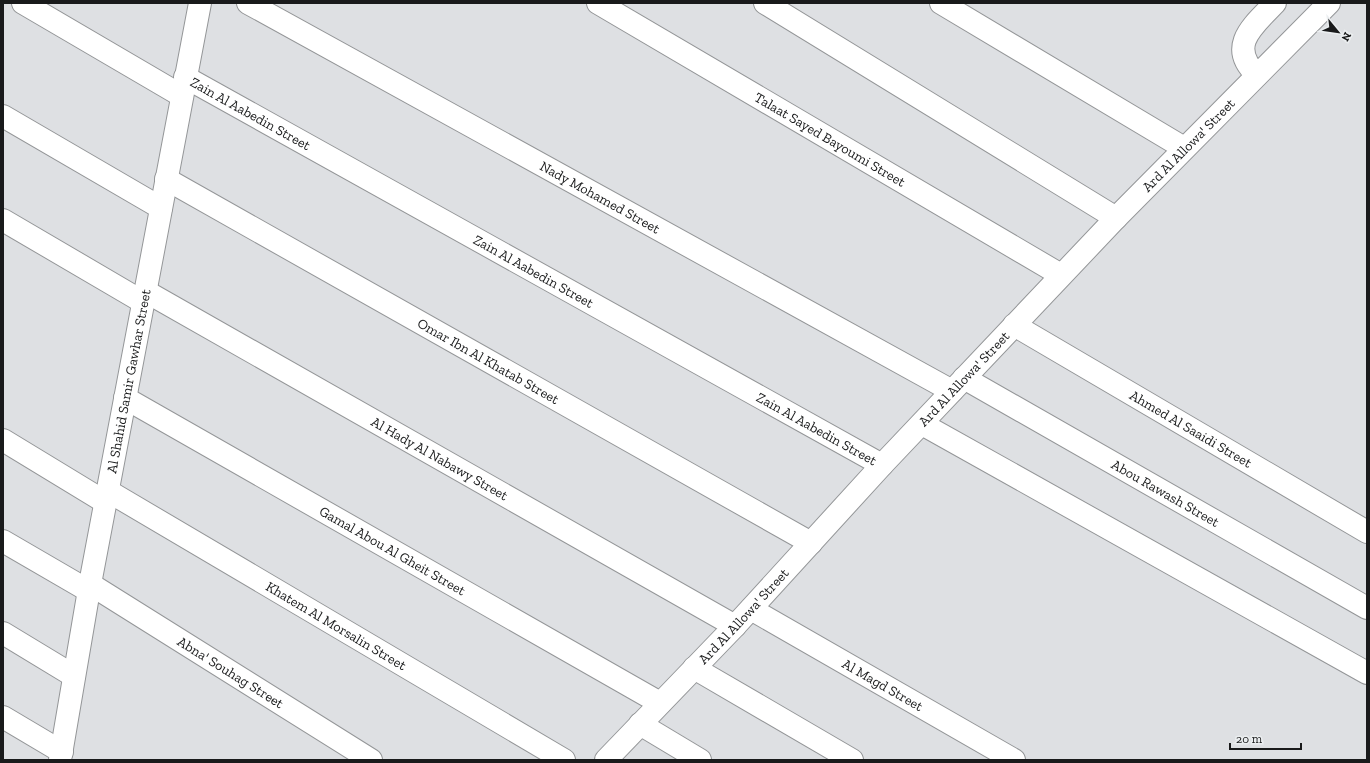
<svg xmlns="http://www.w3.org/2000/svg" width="1370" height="763" font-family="'Zilla Slab',serif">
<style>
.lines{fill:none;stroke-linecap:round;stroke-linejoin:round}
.minor-casing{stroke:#949698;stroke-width:24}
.minor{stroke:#fff;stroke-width:22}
.labels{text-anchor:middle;stroke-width:3;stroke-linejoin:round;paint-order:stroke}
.street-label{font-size:14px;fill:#191a1b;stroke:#ebeef0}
</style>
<rect width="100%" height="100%" fill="#dee0e3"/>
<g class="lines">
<g class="minor-casing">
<g id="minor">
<path d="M 23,3 L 182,96"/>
<path id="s1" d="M 248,3 L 952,391"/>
<path id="s2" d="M 598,3 L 1061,275"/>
<path d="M 765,3 L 1116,218"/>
<path d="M 941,3 L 1184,148"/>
<path d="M 1257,75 C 1226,46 1254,25 1275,3"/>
<path id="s3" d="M 185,77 L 882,465"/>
<path d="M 3,116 L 161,208"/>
<path id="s4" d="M 166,179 L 811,543"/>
<path d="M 3,220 L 143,302"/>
<path id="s5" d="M 145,291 L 735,626"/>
<path id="s6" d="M 1014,325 L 1367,532"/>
<path id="s7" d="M 964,378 L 1367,608"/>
<path id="s8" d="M 125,398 L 660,703"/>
<path d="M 922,424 L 1367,673"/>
<path d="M 3,440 L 105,502"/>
<path id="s9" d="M 108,491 L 564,760"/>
<path d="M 3,541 L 89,591"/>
<path id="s10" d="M 90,584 L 371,760"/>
<path id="s11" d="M 751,609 L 1014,760"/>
<path d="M 3,633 L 74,676"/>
<path d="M 694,668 L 852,760"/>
<path d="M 3,717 L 62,752"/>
<path d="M 640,724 L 700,760"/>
<path id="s12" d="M 60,760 L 90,584 L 200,3"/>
<path id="s13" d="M 606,760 L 735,626 L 882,465 L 1116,218 L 1329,3"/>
</g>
</g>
<use href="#minor" class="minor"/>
</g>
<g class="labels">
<g class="street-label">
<text dy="5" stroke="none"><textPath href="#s3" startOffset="75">Zain Al Aabedin Street</textPath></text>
<text dy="5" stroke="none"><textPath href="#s2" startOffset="269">Talaat Sayed Bayoumi Street</textPath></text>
<text dy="5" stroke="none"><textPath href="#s13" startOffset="847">Ard Al Allowa' Street</textPath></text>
<text dy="5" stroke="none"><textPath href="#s1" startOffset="402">Nady Mohamed Street</textPath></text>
<text dy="5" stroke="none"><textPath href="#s3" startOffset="399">Zain Al Aabedin Street</textPath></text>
<text dy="5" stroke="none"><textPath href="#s4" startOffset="370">Omar Ibn Al Khatab Street</textPath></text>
<text dy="5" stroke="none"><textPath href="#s13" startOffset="523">Ard Al Allowa' Street</textPath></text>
<text dy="5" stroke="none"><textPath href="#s12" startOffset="385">Al Shahid Samir Gawhar Street</textPath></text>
<text dy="5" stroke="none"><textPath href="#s3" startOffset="723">Zain Al Aabedin Street</textPath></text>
<text dy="5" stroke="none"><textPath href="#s6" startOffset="205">Ahmed Al Saaidi Street</textPath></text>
<text dy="5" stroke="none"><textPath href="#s5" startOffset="339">Al Hady Al Nabawy Street</textPath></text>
<text dy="5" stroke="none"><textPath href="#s7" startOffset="232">Abou Rawash Street</textPath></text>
<text dy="5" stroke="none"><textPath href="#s8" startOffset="308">Gamal Abou Al Gheit Street</textPath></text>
<text dy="5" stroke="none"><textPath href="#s13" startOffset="199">Ard Al Allowa' Street</textPath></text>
<text dy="5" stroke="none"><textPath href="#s9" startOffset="265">Khatem Al Morsalin Street</textPath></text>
<text dy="5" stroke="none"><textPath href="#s10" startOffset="166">Abna' Souhag Street</textPath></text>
<text dy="5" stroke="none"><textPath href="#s11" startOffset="152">Al Magd Street</textPath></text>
</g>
</g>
<rect width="1370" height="763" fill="none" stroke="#191a1b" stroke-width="8"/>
<g transform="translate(1338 32) rotate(119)" stroke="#ebeef0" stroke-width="3" paint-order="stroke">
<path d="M0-3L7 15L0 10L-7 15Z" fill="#191a1b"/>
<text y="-6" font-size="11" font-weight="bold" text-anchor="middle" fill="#191a1b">N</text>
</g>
<path d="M1230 743v6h71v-6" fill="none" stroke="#191a1b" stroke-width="2"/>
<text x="1236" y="743" font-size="12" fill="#191a1b" stroke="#ebeef0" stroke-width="3" paint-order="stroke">20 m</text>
</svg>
